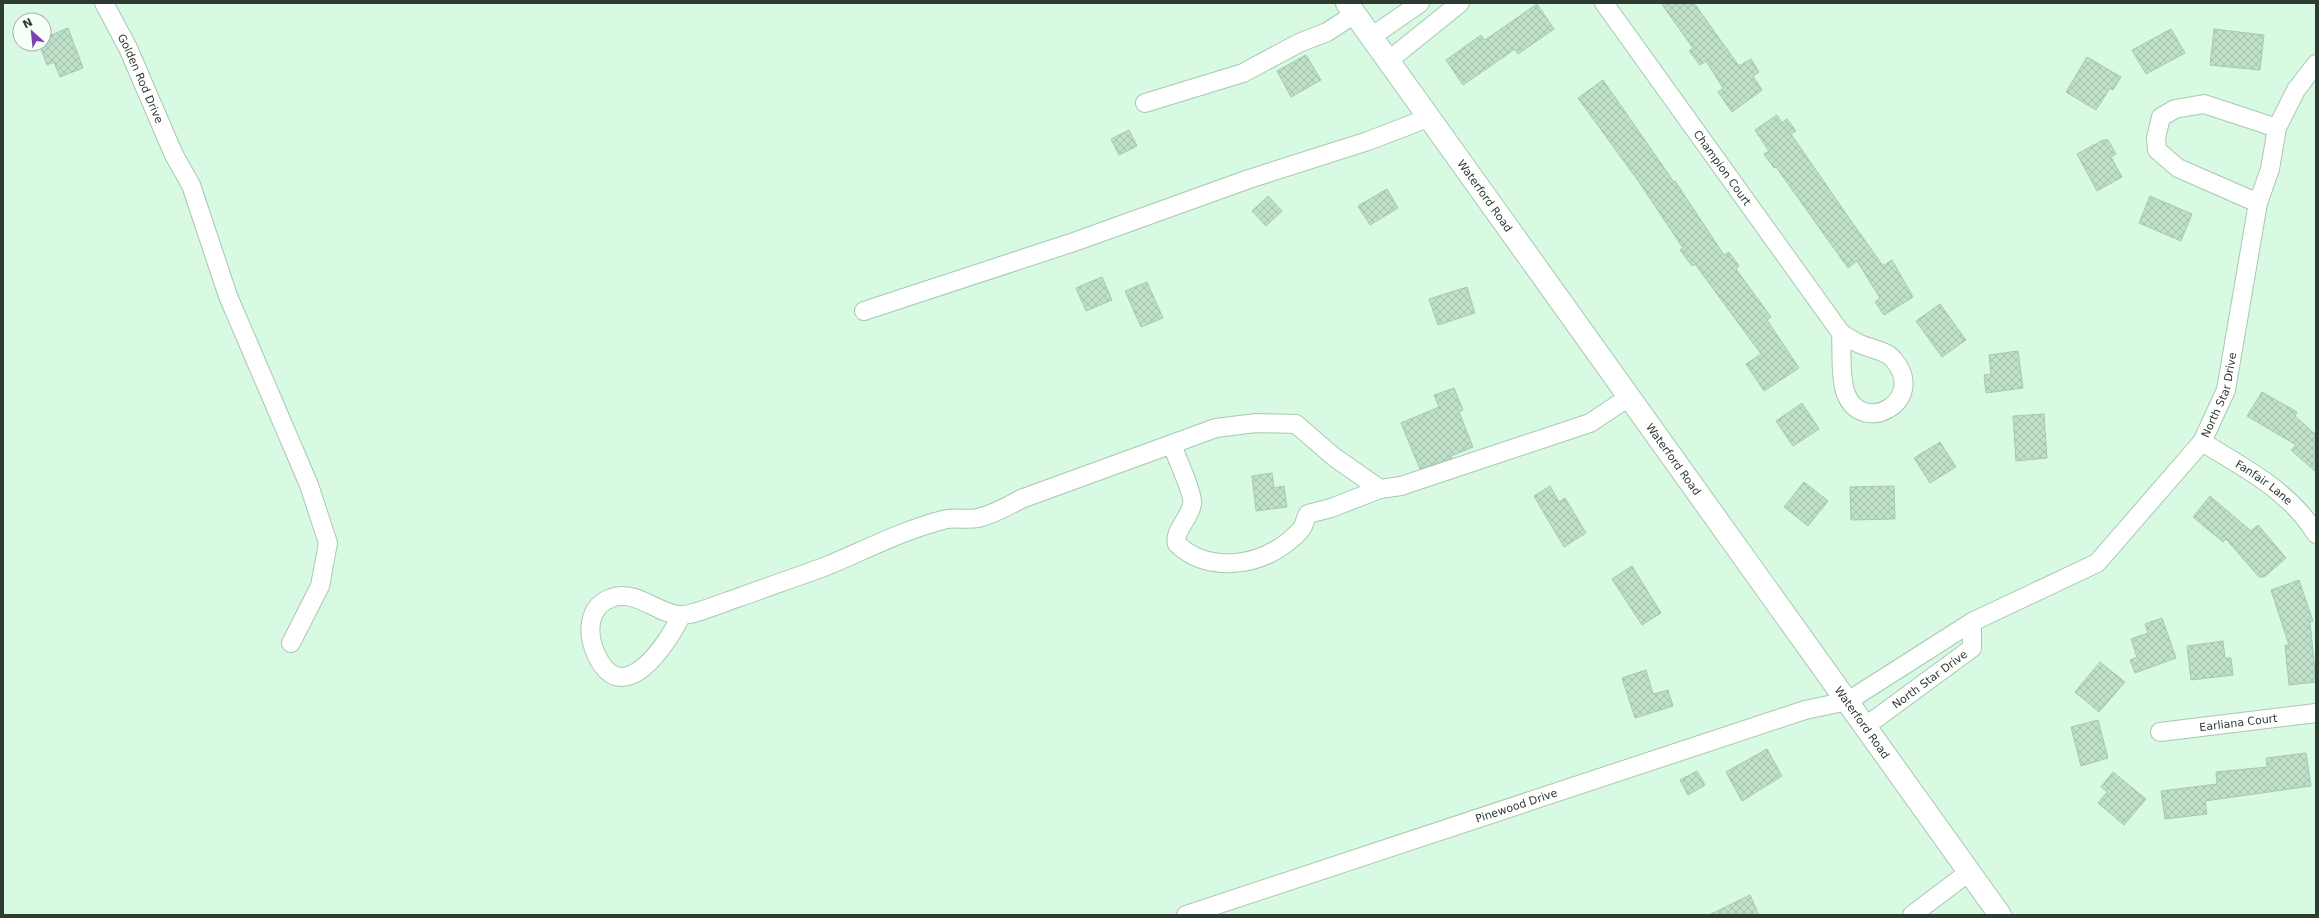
<svg xmlns="http://www.w3.org/2000/svg" width="2319" height="918" font-family="'DejaVu Sans',sans-serif">
<style>
.building{fill:url(#building-cross-hatch);stroke:#a7c8b1}
.lines{fill:none;stroke-linecap:round;stroke-linejoin:round}
.minor-casing{stroke:#a8c8b1;stroke-width:20}
.major-casing{stroke:#a8c8b1;stroke-width:24}
.minor{stroke:#fff;stroke-width:18}
.major{stroke:#fff;stroke-width:22}
.labels{text-anchor:middle;stroke-width:3.5;stroke-linejoin:round;paint-order:stroke}
.street-label{font-size:11px;fill:#2e3b32;stroke:#f8fffa}
</style>
<defs>
<pattern id="building-cross-hatch" width="8" height="8" patternUnits="userSpaceOnUse"><rect width="8" height="8" fill="#bedfc8"/><path d="M0 0l8 8M0 8l8-8" fill="none" stroke="#a4c0ac"/></pattern>
</defs>
<rect width="100%" height="100%" fill="#d8f9e2"/>
<path class="building" d="M 1661,3 L 1694,3 L 1739,66 L 1751,59 L 1759,72 L 1753,76 L 1762,90 L 1732,112 L 1718,92 L 1723,88 L 1706,61 L 1700,65 L 1689,51 L 1693,48 Z
M 1537,4 L 1554,29 L 1518,54 L 1515,49 L 1463,85 L 1446,60 L 1481,35 L 1485,40 Z
M 68,28 L 83,68 L 60,77 L 54,62 L 47,65 L 39,44 L 44,44 L 44,38 Z
M 2171,29 L 2185,53 L 2146,74 L 2132,50 Z
M 2214,29 L 2264,35 L 2260,70 L 2210,65 Z
M 1306,55 L 1321,80 L 1291,97 L 1277,71 Z
M 2087,57 L 2121,77 L 2113,90 L 2110,88 L 2096,110 L 2066,92 Z
M 1603,80 L 1674,182 L 1675,181 L 1724,255 L 1729,252 L 1739,266 L 1736,269 L 1771,317 L 1767,320 L 1799,368 L 1764,391 L 1746,364 L 1761,354 L 1695,264 L 1692,266 L 1680,250 L 1683,248 L 1639,182 L 1578,98 Z
M 1777,115 L 1782,123 L 1787,119 L 1796,131 L 1791,134 L 1847,215 L 1883,266 L 1892,260 L 1913,297 L 1884,315 L 1875,302 L 1880,298 L 1857,261 L 1848,268 L 1776,167 L 1774,168 L 1764,154 L 1769,151 L 1755,130 Z
M 1129,130 L 1137,146 L 1119,155 L 1111,139 Z
M 2103,140 L 2108,140 L 2116,154 L 2111,157 L 2122,177 L 2097,191 L 2077,154 Z
M 1387,189 L 1398,208 L 1370,225 L 1358,206 Z
M 1268,196 L 1282,211 L 1266,226 L 1252,211 Z
M 2150,196 L 2192,214 L 2181,241 L 2139,223 Z
M 1102,277 L 1112,300 L 1086,311 L 1076,288 Z
M 1147,282 L 1163,318 L 1141,327 L 1125,291 Z
M 1467,287 L 1475,313 L 1438,325 L 1429,299 Z
M 1940,304 L 1966,340 L 1942,357 L 1916,321 Z
M 2018,351 L 2023,388 L 1986,393 L 1984,375 L 1991,374 L 1989,355 Z
M 1454,388 L 1463,410 L 1459,412 L 1473,447 L 1451,456 L 1452,458 L 1420,469 L 1401,423 L 1439,407 L 1434,395 Z
M 2262,392 L 2297,412 L 2295,416 L 2316,435 L 2316,472 L 2291,450 L 2296,445 L 2247,416 Z
M 1802,403 L 1819,429 L 1793,446 L 1776,421 Z
M 2044,414 L 2047,458 L 2016,461 L 2013,416 Z
M 1940,442 L 1956,467 L 1930,483 L 1914,458 Z
M 1272,473 L 1274,488 L 1284,486 L 1287,507 L 1256,511 L 1252,476 Z
M 1804,482 L 1828,501 L 1808,526 L 1784,507 Z
M 1550,486 L 1559,502 L 1565,498 L 1586,533 L 1564,547 L 1534,496 Z
M 1894,486 L 1895,519 L 1851,520 L 1850,487 Z
M 2210,496 L 2251,531 L 2258,525 L 2286,558 L 2264,577 L 2259,577 L 2226,539 L 2223,542 L 2193,517 Z
M 1632,566 L 1661,613 L 1642,625 L 1612,579 Z
M 2299,580 L 2313,621 L 2310,622 L 2316,682 L 2289,685 L 2285,645 L 2289,645 L 2271,590 Z
M 2162,618 L 2176,658 L 2135,673 L 2130,660 L 2137,657 L 2131,639 L 2148,633 L 2145,624 Z
M 2223,641 L 2225,658 L 2231,658 L 2233,675 L 2191,680 L 2187,646 Z
M 2100,662 L 2125,682 L 2099,712 L 2075,692 Z
M 1646,670 L 1653,694 L 1668,690 L 1673,706 L 1635,718 L 1622,678 Z
M 2098,720 L 2108,758 L 2081,766 L 2071,727 Z
M 1767,749 L 1782,776 L 1742,801 L 1726,772 Z
M 2306,753 L 2311,786 L 2205,801 L 2207,814 L 2165,819 L 2161,791 L 2217,784 L 2216,772 L 2267,767 L 2266,758 Z
M 1697,771 L 1705,785 L 1688,795 L 1680,780 Z
M 2113,772 L 2146,799 L 2124,825 L 2098,803 L 2107,792 L 2101,787 Z
M 1750,895 L 1759,915 L 1709,915 Z"/>
<g class="lines">
<g class="minor-casing">
<g id="minor">
<path id="s1" d="M 104,3 L 128,48 L 174,155 L 191,185 L 228,296 L 309,485 L 328,543 L 320,586 L 291,643"/>
<path id="s2" d="M 1604,3 L 1841,333 C 1847,337 1853,341 1860,344 C 1870,349 1886,350 1893,359 C 1929,400 1863,437 1846,394 C 1840,379 1842,350 1841,333"/>
<path d="M 1371,37 L 1420,3"/>
<path d="M 1388,61 L 1460,3"/>
<path d="M 1145,103 L 1243,73 L 1299,43 L 1327,32 L 1355,14"/>
<path d="M 2258,203 L 2178,168 L 2157,150 L 2156,138 L 2161,117 L 2175,109 L 2204,104 L 2277,128"/>
<path d="M 864,311 L 1074,242 L 1249,179 L 1368,141 L 1428,118"/>
<path id="s3" d="M 2202,442 C 2244,468 2289,490 2316,534"/>
<path d="M 1172,445 C 1176,456 1194,495 1192,504 C 1190,518 1173,532 1177,544 C 1208,573 1257,567 1289,541 C 1293,537 1299,533 1302,528 C 1305,524 1305,518 1308,514 L 1331,508 L 1380,489"/>
<path d="M 681,616 C 667,645 622,712 596,654 C 587,634 587,607 611,598 C 637,589 657,614 680,615 C 692,616 727,601 740,597 C 770,586 800,576 829,565 C 867,549 904,530 943,520 C 954,517 967,520 978,518 C 994,514 1007,507 1021,499 L 1216,428 L 1256,423 L 1296,424 L 1334,457 L 1380,489 L 1401,486 L 1590,423 L 1629,397"/>
<path id="s4" d="M 1866,726 L 1972,648 L 1972,622"/>
<path id="s5" d="M 2160,732 L 2316,713"/>
<path id="s6" d="M 1186,915 L 1805,710 L 1848,701 L 1972,622 L 2097,563 L 2202,442 L 2226,390 L 2258,203 L 2270,169 L 2277,128 L 2296,90 L 2316,64"/>
<path d="M 1912,915 L 1969,872"/>
</g>
</g>
<g class="major-casing">
<g id="major">
<path id="s7" d="M 1347,3 L 2000,915"/>
</g>
</g>
<use href="#minor" class="minor"/>
<use href="#major" class="major"/>
</g>
<g class="labels">
<g class="street-label">
<text dy="4" stroke="none"><textPath href="#s1" startOffset="84">Golden Rod Drive</textPath></text>
<text dy="4" stroke="none"><textPath href="#s2" startOffset="203">Champion Court</textPath></text>
<text dy="4" stroke="none"><textPath href="#s7" startOffset="237">Waterford Road</textPath></text>
<text dy="4" stroke="none"><textPath href="#s6" startOffset="1192">North Star Drive</textPath></text>
<text dy="4" stroke="none"><textPath href="#s7" startOffset="561">Waterford Road</textPath></text>
<text dy="4" stroke="none"><textPath href="#s3" startOffset="74">Fanfair Lane</textPath></text>
<text dy="4" stroke="none"><textPath href="#s4" startOffset="79">North Star Drive</textPath></text>
<text dy="4" stroke="none"><textPath href="#s7" startOffset="885">Waterford Road</textPath></text>
<text dy="4" stroke="none"><textPath href="#s5" startOffset="79">Earliana Court</textPath></text>
<text dy="4" stroke="none"><textPath href="#s6" startOffset="348">Pinewood Drive</textPath></text>
</g>
</g>
<rect width="2319" height="918" fill="none" stroke="#2e3b32" stroke-width="8"/>
<g transform="translate(32 32) rotate(333)"><circle r="19" fill="#f8fffa" stroke="#a7b1aa"/>
<path d="M0-3L7 15L0 10L-7 15Z" fill="#7c3eb4"/>
<text y="-6" font-size="11" font-weight="bold" text-anchor="middle" fill="#2e3b32">N</text>
</g>
</svg>
